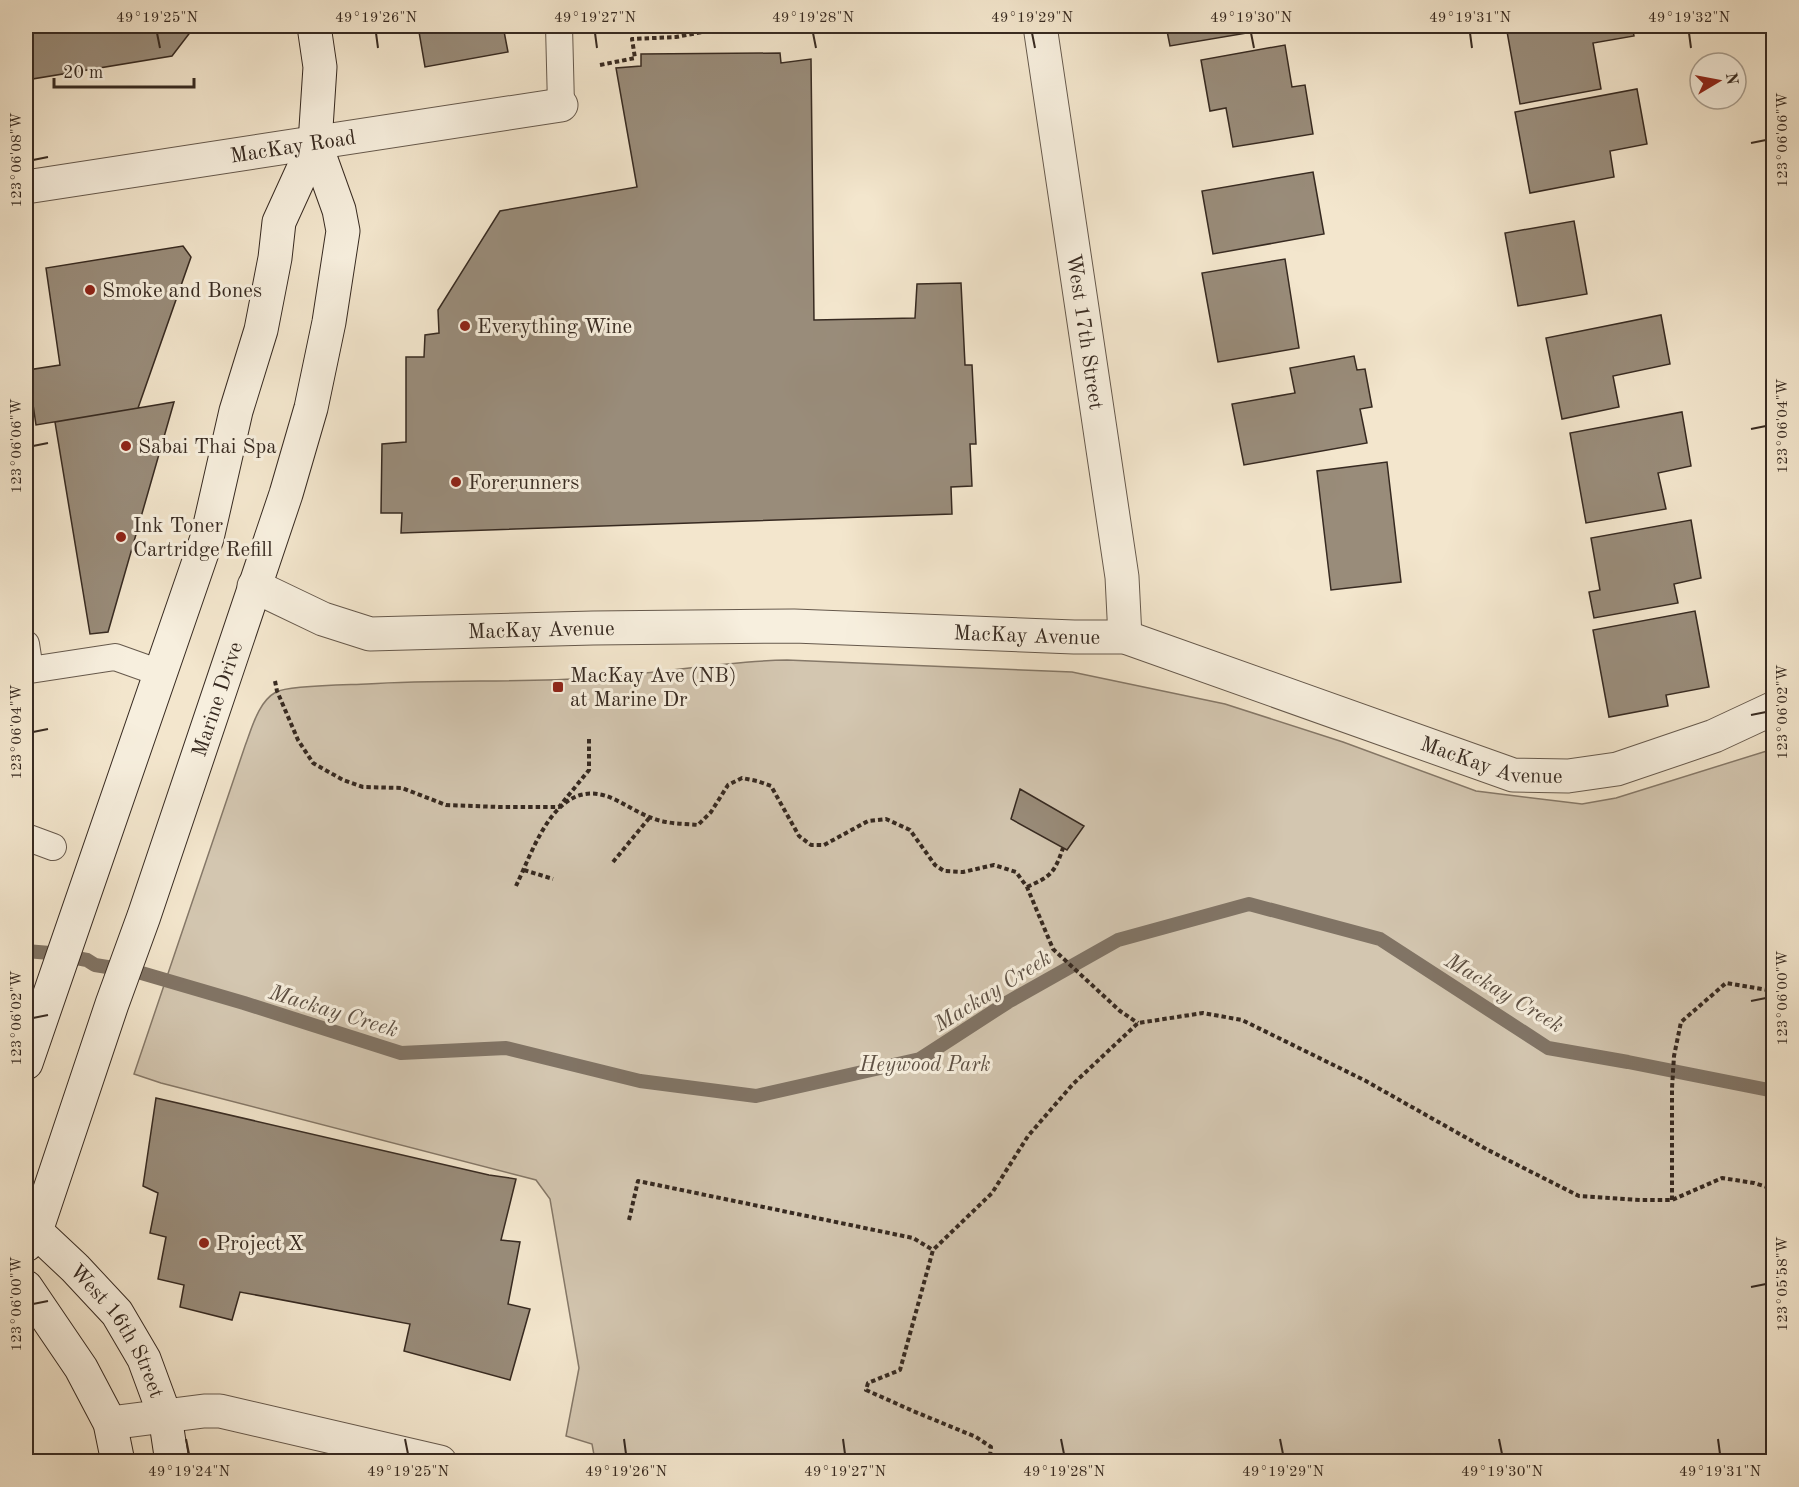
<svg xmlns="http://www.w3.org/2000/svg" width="1799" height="1487" font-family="'Old Standard TT',serif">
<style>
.green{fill:#d3c6b0;stroke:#857868;stroke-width:1.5}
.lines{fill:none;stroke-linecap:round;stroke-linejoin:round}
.stream{stroke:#817465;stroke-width:14}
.building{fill:#998c7a;stroke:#372a21;stroke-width:1.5}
.service-casing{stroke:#66594c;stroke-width:28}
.minor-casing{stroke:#66594c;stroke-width:35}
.secondary-casing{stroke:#372a21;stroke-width:35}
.path{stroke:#372a21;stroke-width:4;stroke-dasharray:4.5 3;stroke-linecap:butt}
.service{stroke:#f7efde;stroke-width:26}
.minor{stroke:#f7efde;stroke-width:33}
.secondary{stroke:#f7efde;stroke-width:33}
.ticks{fill:none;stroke:#372a21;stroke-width:2}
.poi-dot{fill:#8f2418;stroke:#f7efde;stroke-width:2}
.labels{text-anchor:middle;stroke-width:6;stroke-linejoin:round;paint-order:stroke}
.street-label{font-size:21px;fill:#372a21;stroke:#f7efde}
.poi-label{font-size:21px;fill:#372a21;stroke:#f7efde;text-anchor:start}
.park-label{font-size:21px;font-style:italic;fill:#5e5145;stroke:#f7efde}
.water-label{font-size:22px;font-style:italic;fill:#5c4f43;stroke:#f7efde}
.neatline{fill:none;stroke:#372a21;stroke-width:2}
.ticks-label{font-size:15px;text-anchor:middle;fill:#372a21}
</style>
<rect width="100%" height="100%" fill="#f3e6cd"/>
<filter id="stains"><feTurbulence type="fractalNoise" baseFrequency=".00333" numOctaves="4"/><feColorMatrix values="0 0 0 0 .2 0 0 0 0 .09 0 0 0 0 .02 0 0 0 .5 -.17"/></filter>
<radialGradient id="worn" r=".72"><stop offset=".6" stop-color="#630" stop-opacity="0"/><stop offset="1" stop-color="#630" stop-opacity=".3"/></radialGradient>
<path class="green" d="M 787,660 L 1072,672 L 1225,704 L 1343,742 L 1476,791 L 1582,804 L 1616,798 L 1773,749 L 1773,1461 L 623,1462 L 594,1455 L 592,1444 L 566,1436 L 579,1368 L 550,1199 L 536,1180 L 161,1083 L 134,1074 L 245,746 C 252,728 258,702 276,692 C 290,685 349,685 367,684 C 442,679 518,683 593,678 C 658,674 722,661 787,660 Z"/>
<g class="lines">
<path class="stream" d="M 26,951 L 50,953 L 87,960 L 95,965 L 138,972 L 244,1003 L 401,1053 L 506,1048 L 640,1081 L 756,1096 L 920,1059 L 1008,1002 L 1118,940 L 1249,904 L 1380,939 L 1548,1048 L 1628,1062 L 1774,1091"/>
</g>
<path class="building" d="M 26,26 L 195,26 L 172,56 L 26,80 Z
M 418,26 L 503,26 L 508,52 L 425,67 Z
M 1166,26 L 1288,26 L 1170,46 Z
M 1506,26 L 1632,26 L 1634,36 L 1593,43 L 1601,89 L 1520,104 Z
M 1285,45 L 1292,87 L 1305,85 L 1313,134 L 1233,147 L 1226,108 L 1210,111 L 1201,60 Z
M 780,53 L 781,63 L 811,59 L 814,320 L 915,318 L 917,284 L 961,283 L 965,365 L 972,365 L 976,444 L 970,444 L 972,486 L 951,487 L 952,514 L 401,533 L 402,513 L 381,513 L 382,444 L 406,442 L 406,357 L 424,357 L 425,335 L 439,333 L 438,310 L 500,211 L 637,187 L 616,68 L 641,66 L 641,54 Z
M 1637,89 L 1647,144 L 1610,151 L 1614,177 L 1530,193 L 1515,112 Z
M 1313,172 L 1324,234 L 1213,254 L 1202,191 Z
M 1574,221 L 1587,294 L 1518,306 L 1505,233 Z
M 183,246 L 191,257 L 138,408 L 36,425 L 28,370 L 60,365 L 46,268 Z
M 1285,259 L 1299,348 L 1218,362 L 1202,273 Z
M 1661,315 L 1670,364 L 1613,376 L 1619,407 L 1562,419 L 1546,338 Z
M 1354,356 L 1357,370 L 1365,369 L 1372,407 L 1360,409 L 1367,443 L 1244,465 L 1232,404 L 1295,393 L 1290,368 Z
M 174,402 L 108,632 L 90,634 L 55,422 Z
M 1682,412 L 1691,466 L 1658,473 L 1666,509 L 1586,523 L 1570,433 Z
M 1387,462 L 1401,582 L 1331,590 L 1317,471 Z
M 1691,520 L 1701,578 L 1674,584 L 1678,603 L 1594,618 L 1589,592 L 1600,590 L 1591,538 Z
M 1695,611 L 1709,687 L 1666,695 L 1668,706 L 1609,717 L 1593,630 Z
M 1020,789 L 1084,826 L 1067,850 L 1011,819 Z
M 156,1098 L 489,1175 L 516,1179 L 501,1240 L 520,1242 L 508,1304 L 530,1309 L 510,1380 L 404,1351 L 410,1324 L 240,1292 L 232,1320 L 180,1307 L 184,1285 L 158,1279 L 166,1237 L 150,1233 L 158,1193 L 143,1186 Z"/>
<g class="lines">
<g class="service-casing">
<path id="service" d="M 559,26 L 561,105
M 26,644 L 30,670 L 115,657 L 160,673
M 26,837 L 53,847"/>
</g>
<g class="minor-casing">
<g id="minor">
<path id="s1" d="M 1040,26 L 1122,577 L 1125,637"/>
<path id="s2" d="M 26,187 L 561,105"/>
<path id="s3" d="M 254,586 L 323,619 L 370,634 L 593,628 L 794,626 L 1074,637 L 1125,637 L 1513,775 L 1568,776 L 1617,769 L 1714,736 L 1774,708"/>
<path d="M 110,1423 L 204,1411 L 220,1411 L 440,1462"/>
</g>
</g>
<g class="secondary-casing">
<g id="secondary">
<path d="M 26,1063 L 207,538 L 236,411 L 261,330 L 275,258 L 279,222 L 315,143 L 320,67 L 314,26"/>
<path id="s4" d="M 26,1222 L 75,1268 L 117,1313 L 144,1359 L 165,1416 L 172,1462"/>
<path id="s5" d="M 26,1245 L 36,1231 L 112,1004 L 144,916 L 286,494 L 311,408 L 329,322 L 343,231 L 339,210 L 315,143"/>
<path d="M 26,1287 L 81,1368 L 110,1423 L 118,1462"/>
</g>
</g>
<path class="path" d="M 600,65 L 635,58 L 632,39 L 676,37 L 735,26
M 275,681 L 277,691 L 298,740 L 313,763 L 343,780 L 363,787 L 402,788 L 446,805 L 499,807 L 559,807 L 589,770 L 589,738
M 613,862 L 650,817
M 524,870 L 553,879
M 516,886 C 535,846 558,771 616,800 C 632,808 648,819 666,822 C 677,824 688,824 698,825 L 711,812 L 728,785 L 742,778 L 757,781 L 771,786 L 799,836 L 811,845 L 824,845 L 868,821 L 886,819 L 910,830 L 935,865 L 944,871 L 963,872 L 994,865 L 1016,872 L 1027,887 L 1053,949 L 1120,1011 L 1138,1023
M 1027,887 C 1051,876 1054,874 1063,848
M 1672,1200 L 1672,1088 L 1674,1056 L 1681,1022 L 1726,983 L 1774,991
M 629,1220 L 638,1181 L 913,1238 L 933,1250
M 985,1462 L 990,1455 L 991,1447 L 976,1437 L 913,1411 L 866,1390 L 868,1383 L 900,1370 L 933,1250 L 992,1193 L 1028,1136 L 1073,1084 L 1138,1023 L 1203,1013 L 1242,1020 L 1364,1080 L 1488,1150 L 1579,1196 L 1640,1200 L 1672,1200 L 1722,1178 L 1754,1183 L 1774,1189"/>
<use href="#service" class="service"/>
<use href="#minor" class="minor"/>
<use href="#secondary" class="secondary"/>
</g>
<path class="ticks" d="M 157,33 L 160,48M 376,33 L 378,48M 595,33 L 597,48M 813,33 L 816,48M 1032,33 L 1035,48M 1251,33 L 1254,48M 1470,33 L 1472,48M 1689,33 L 1691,48M 1751,143 L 1766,140M 33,160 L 48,157M 1751,429 L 1766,426M 33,446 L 48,443M 1751,715 L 1766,712M 33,732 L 48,729M 1751,1001 L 1766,998M 33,1018 L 48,1015M 1751,1287 L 1766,1284M 33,1304 L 48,1301M 186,1439 L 189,1454M 405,1439 L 408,1454M 624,1439 L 626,1454M 843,1439 L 845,1454M 1061,1439 L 1064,1454M 1280,1439 L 1283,1454M 1499,1439 L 1502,1454M 1718,1439 L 1720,1454"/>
<g class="poi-dot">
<circle cx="90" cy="290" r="6"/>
<circle cx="465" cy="326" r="6"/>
<circle cx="126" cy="446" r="6"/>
<circle cx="456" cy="482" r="6"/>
<circle cx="121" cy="537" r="6"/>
<rect x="552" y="681" width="12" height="12" rx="3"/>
<circle cx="204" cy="1243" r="6"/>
</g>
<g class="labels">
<g class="street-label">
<text dy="7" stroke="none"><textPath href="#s2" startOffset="270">MacKay Road</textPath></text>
<text dy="7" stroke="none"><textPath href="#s1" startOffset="309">West 17th Street</textPath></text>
<text dy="7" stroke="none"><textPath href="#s3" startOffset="297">MacKay Avenue</textPath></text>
<text dy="7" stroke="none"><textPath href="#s3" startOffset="783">MacKay Avenue</textPath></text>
<text dy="7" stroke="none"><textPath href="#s5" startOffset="579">Marine Drive</textPath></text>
<text dy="7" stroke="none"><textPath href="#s3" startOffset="1269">MacKay Avenue</textPath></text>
<text dy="7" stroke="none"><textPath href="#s4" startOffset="144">West 16th Street</textPath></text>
</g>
<g class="poi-label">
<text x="102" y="297">Smoke and Bones</text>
<text x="477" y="333">Everything Wine</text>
<text x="138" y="453">Sabai Thai Spa</text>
<text x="468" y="489">Forerunners</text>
<text x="133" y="532">Ink Toner<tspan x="133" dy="24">Cartridge Refill</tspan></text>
<text x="570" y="682">MacKay Ave (NB)<tspan x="570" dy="24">at Marine Dr</tspan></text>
<text x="216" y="1250">Project X</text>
</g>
<g class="park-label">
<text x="925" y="1071">Heywood Park</text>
</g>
<g class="water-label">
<text transform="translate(992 990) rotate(-32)" y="8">Mackay Creek</text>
<text transform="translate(1505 992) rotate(31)" y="8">Mackay Creek</text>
<text transform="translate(334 1010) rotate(17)" y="8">Mackay Creek</text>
</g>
</g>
<rect width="1799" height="1487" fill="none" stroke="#f3e6cd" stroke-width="66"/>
<g transform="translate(1718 81) rotate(80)"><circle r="28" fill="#f7efde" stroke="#aaa092" stroke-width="1.5"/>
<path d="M0-4.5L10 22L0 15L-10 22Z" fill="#8f2418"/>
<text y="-9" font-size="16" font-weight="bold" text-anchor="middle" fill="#372a21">N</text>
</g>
<path d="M54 78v9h140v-9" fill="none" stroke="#372a21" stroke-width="3"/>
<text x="63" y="78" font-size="18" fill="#372a21" stroke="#f7efde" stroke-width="4.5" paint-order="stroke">20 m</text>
<rect x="33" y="33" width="1733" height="1421" class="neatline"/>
<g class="ticks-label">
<text x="157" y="22">49°19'25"N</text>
<text x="376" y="22">49°19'26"N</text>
<text x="595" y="22">49°19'27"N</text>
<text x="813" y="22">49°19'28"N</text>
<text x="1032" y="22">49°19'29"N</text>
<text x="1251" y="22">49°19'30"N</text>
<text x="1470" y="22">49°19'31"N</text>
<text x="1689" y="22">49°19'32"N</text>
<text transform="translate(1782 140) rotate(-90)" y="5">123°06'06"W</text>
<text transform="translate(16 160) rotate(-90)" y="5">123°06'08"W</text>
<text transform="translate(1782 426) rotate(-90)" y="5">123°06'04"W</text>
<text transform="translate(16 446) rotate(-90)" y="5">123°06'06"W</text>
<text transform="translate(1782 712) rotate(-90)" y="5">123°06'02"W</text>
<text transform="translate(16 732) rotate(-90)" y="5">123°06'04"W</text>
<text transform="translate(1782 998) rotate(-90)" y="5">123°06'00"W</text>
<text transform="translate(16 1018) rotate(-90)" y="5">123°06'02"W</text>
<text transform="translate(1782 1284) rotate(-90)" y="5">123°05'58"W</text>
<text transform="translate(16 1304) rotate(-90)" y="5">123°06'00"W</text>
<text x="189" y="1476">49°19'24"N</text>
<text x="408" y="1476">49°19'25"N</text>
<text x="626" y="1476">49°19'26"N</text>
<text x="845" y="1476">49°19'27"N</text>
<text x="1064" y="1476">49°19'28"N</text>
<text x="1283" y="1476">49°19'29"N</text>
<text x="1502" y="1476">49°19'30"N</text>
<text x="1720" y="1476">49°19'31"N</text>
</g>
<rect width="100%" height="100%" filter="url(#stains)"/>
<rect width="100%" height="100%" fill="url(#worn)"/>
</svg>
